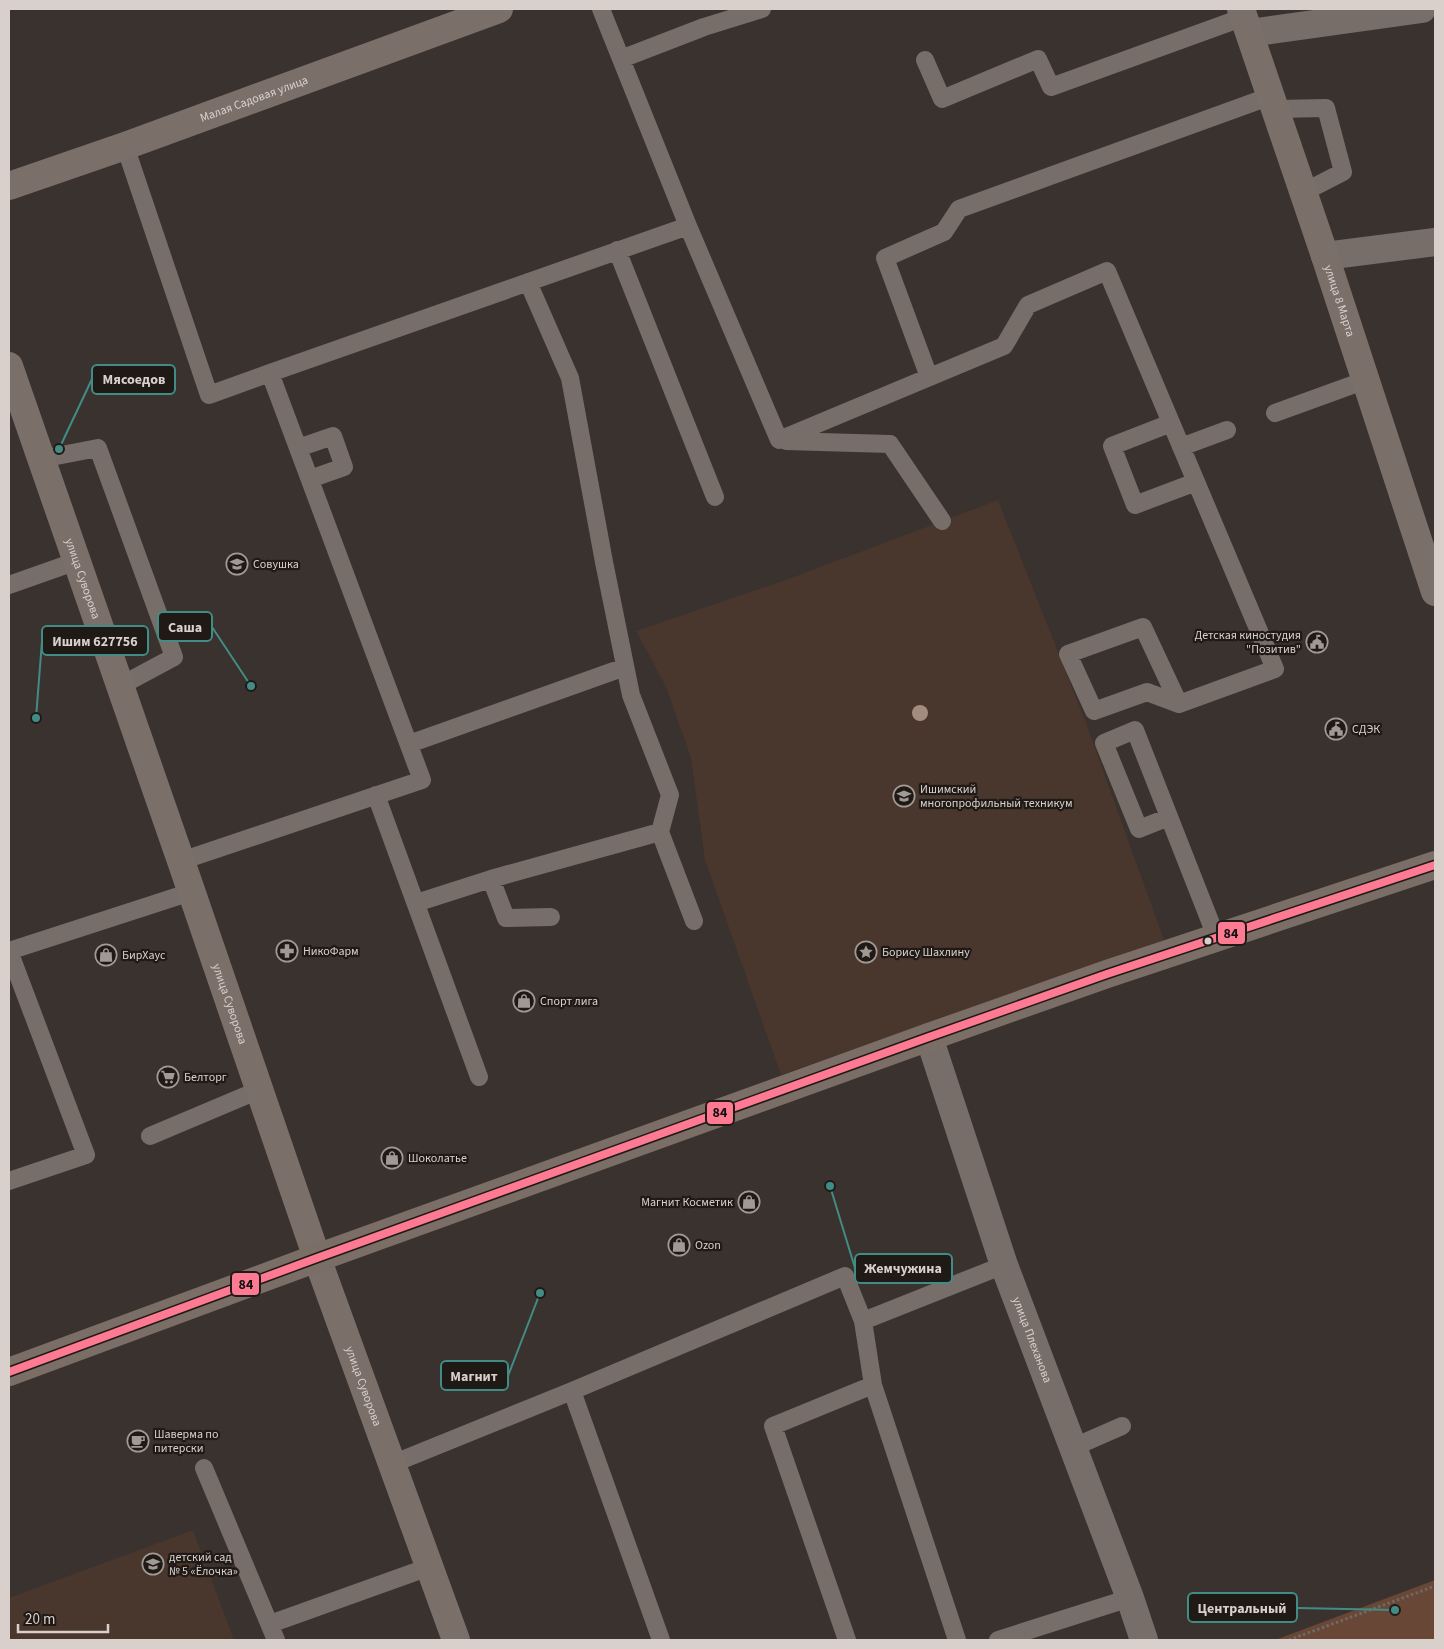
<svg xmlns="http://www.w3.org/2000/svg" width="1444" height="1649" font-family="'Source Sans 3',sans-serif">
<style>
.built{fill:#49362d}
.green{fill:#694736}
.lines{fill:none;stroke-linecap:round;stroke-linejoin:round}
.path{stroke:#706864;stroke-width:3;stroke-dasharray:2.5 2.5;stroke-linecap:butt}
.lane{stroke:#776e69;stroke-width:18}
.street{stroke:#776e69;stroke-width:28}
.secondary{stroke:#7b6f6a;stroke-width:28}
.primary{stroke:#7a6e67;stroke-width:28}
.bus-1-casing{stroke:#201a17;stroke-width:11}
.bus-1{stroke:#fe7a93;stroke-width:8}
.tree{fill:#a48b7f}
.bus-dot{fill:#d9d0cc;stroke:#201a17;stroke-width:2}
.labels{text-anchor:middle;stroke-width:4.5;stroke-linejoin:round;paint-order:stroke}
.street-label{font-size:12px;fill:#d9d0cc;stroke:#201a17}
.poi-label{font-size:12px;fill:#d9d0cc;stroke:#201a17;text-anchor:start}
.leader{fill:none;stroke:#428c86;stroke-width:2}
.callout-dot{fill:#428c86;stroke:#201a17;stroke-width:2}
.callout{fill:#201a17;stroke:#428c86;stroke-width:2}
.callout-label{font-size:14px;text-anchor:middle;font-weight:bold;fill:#d9d0cc}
.line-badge{stroke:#201a17;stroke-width:2}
.pale-badge-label{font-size:14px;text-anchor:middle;font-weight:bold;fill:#111}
</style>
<rect width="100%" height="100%" fill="#3a322e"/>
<path class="built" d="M 998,500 L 1086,723 L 1164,940 L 781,1075 L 705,860 L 691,758 L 666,687 L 636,631 L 791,578 Z
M 193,1530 L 234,1640 L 9,1640 L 9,1598 Z"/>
<path class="green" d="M 1435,1580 L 1435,1640 L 1275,1640 Z"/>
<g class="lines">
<path class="path" d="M 1289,1640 L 1435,1586"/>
<path class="lane" d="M 621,59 L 704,27 L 762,9
M 925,60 L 942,99 L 1038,59 L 1051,87 L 1244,17
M 1276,109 L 1326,108 L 1343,172 L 1304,192
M 125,146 L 209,395 L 270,373
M 688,226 L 779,440 L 1004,346 L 1028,305 L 1107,271 L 1275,669 L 1179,704 L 1143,627 L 1068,654 L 1094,711 L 1147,692 L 1179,704
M 617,250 L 715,497
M 528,282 L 570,378 L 604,562 L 631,695 L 670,795 L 660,832 L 694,921
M 929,377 L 885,258 L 944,232 L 959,209 L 1271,96
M 1275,413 L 1366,380
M 1171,423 L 1112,446 L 1135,505 L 1196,482
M 786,441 L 890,444 L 942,521
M 1181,447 L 1227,430
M 298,448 L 333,436 L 344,467 L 310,479
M 41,459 L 98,448 L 174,657 L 120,686
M 9,585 L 77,561
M 409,744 L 625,667
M 376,795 L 479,1077
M 1169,817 L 1139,829 L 1104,743 L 1135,730 L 1217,939
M 181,861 L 422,780 L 270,373 L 688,226 L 601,9
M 491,879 L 660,832
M 416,903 L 491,879 L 506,918 L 551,917
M 150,1136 L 259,1090
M 9,1181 L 86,1155 L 9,951 L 191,892
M 873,1385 L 957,1640
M 572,1391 L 661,1640
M 1074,1447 L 1122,1426
M 392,1464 L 572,1391 L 845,1276 L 863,1321 L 1004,1265
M 204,1468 L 276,1640
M 270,1624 L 429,1567
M 847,1640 L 773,1426 L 873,1385 L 863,1321
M 998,1640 L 1130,1598"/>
<g class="street">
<path d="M 1250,33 L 1422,9"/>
<path d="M 1325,256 L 1435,242"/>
<path id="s1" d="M 929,1037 L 1004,1265 L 1130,1598 L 1144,1640"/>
</g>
<g class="secondary">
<path id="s2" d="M 1241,9 L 1325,256 L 1435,592"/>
<path id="s3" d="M 9,186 L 125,146 L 499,9"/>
<path id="s4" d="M 9,366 L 181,861 L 317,1258 L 456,1640"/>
</g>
<path class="primary" d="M 9,1372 L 317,1258 L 929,1037 L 1107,974 L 1435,865"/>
<g class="bus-1-casing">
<path id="bus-1" d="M 9,1372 L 317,1258 L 929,1037 L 1107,974 L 1435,865"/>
</g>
<use href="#bus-1" class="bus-1"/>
</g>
<circle class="tree" cx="920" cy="713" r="8"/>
<defs>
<g id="school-ring" transform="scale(1.125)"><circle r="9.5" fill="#201a17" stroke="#a19995" stroke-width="1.5"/><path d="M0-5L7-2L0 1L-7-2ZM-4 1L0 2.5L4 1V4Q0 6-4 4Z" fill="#a19995"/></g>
<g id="civic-ring" transform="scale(1.125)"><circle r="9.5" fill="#201a17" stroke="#a19995" stroke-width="1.5"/><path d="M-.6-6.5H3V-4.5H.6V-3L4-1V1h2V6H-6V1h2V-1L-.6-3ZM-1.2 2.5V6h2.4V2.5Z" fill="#a19995"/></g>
<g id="university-ring" transform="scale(1.125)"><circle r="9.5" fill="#201a17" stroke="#a19995" stroke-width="1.5"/><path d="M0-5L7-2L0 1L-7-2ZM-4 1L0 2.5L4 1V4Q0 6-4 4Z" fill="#a19995"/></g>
<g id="pharmacy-ring" transform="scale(1.125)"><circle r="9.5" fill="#201a17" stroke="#a19995" stroke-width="1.5"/><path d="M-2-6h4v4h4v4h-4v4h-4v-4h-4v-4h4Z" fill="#a19995"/></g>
<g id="sight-ring" transform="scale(1.125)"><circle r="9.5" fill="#201a17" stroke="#a19995" stroke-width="1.5"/><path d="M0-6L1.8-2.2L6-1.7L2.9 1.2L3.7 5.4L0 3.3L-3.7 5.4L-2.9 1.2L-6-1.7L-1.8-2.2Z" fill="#a19995"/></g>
<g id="shop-ring" transform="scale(1.125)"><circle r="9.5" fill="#201a17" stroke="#a19995" stroke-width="1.5"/><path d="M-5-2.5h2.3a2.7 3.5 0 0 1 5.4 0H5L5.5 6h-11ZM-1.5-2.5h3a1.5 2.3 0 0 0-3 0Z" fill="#a19995"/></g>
<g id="supermarket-ring" transform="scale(1.125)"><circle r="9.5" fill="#201a17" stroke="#a19995" stroke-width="1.5"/><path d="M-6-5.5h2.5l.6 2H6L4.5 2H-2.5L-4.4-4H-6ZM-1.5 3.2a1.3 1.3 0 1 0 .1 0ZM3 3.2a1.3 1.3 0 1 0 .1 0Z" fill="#a19995"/></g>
<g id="cafe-ring" transform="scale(1.125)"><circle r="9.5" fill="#201a17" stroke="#a19995" stroke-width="1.5"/><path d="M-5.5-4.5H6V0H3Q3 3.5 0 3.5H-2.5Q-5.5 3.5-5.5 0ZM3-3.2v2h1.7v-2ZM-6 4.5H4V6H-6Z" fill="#a19995"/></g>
</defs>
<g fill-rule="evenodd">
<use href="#school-ring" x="237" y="564"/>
<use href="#civic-ring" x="1317" y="642"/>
<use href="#civic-ring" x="1336" y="729"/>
<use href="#university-ring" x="904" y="796"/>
<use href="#pharmacy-ring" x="287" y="951"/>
<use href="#sight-ring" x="866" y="952"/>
<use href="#shop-ring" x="106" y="955"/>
<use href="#shop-ring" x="524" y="1001"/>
<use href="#supermarket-ring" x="168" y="1077"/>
<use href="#shop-ring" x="392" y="1158"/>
<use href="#shop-ring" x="749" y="1202"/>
<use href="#shop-ring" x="679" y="1245"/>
<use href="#cafe-ring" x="138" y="1441"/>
<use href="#school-ring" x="153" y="1564"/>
</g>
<circle class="bus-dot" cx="1208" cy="941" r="4.5"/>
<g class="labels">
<g class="street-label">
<text dy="4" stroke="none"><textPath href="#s3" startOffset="260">Малая Садовая улица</textPath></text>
<text dy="4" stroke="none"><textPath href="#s2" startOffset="308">улица 8 Марта</textPath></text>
<text dy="4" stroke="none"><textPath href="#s4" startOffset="225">улица Суворова</textPath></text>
<text dy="4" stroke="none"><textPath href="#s4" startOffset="675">улица Суворова</textPath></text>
<text dy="4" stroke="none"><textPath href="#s1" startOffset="320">улица Плеханова</textPath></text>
<text dy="4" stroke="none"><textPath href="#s4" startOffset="1080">улица Суворова</textPath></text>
</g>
<g class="poi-label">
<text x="253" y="568">Совушка</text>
<text x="1301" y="639" text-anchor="end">Детская киностудия<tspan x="1301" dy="14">"Позитив"</tspan></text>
<text x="1352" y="733">СДЭК</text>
<text x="920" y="793">Ишимский<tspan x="920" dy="14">многопрофильный техникум</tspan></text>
<text x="303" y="955">НикоФарм</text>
<text x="882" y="956">Борису Шахлину</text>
<text x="122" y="959">БирХаус</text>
<text x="540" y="1005">Спорт лига</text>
<text x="184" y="1081">Белторг</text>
<text x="408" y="1162">Шоколатье</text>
<text x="733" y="1206" text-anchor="end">Магнит Косметик</text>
<text x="695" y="1249">Ozon</text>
<text x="154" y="1438">Шаверма по<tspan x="154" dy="14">питерски</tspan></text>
<text x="169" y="1561">детский сад<tspan x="169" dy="14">№ 5 «Ёлочка»</tspan></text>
</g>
</g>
<path class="leader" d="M59 449L92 379M251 686L212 627M36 718L42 641M830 1186L855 1268M540 1293L508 1376M1395 1610L1297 1608"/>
<g class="callout-dot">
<circle cx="59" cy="449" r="5"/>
<circle cx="251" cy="686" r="5"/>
<circle cx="36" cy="718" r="5"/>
<circle cx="830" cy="1186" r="5"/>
<circle cx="540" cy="1293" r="5"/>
<circle cx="1395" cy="1610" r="5"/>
</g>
<g class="callout">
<rect x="92" y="365" width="83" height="29" rx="5"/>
<rect x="158" y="612" width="54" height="29" rx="5"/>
<rect x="42" y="626" width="106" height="29" rx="5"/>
<rect x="855" y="1254" width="97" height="29" rx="5"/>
<rect x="441" y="1361" width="67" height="29" rx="5"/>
<rect x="1188" y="1593" width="109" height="29" rx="5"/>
</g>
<g class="callout-label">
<text x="134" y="384">Мясоедов</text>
<text x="185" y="632">Саша</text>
<text x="95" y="646">Ишим 627756</text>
<text x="903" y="1273">Жемчужина</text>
<text x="474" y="1381">Магнит</text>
<text x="1242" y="1613">Центральный</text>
</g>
<g class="line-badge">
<rect x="1217" y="921" width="29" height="24" rx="5" fill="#fe7a93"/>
<rect x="706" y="1101" width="28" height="24" rx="5" fill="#fe7a93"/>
<rect x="231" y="1272" width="29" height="24" rx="5" fill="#fe7a93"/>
</g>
<g class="pale-badge-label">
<text x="1231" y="938">84</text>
<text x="720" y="1117">84</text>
<text x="246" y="1289">84</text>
</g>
<rect width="1444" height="1649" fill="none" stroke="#d9d0cc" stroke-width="20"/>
<path d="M18 1624v8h90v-8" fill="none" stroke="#d9d0cc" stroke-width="2.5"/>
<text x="25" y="1624" font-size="15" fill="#d9d0cc" stroke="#201a17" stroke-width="4" paint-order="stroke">20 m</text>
</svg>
